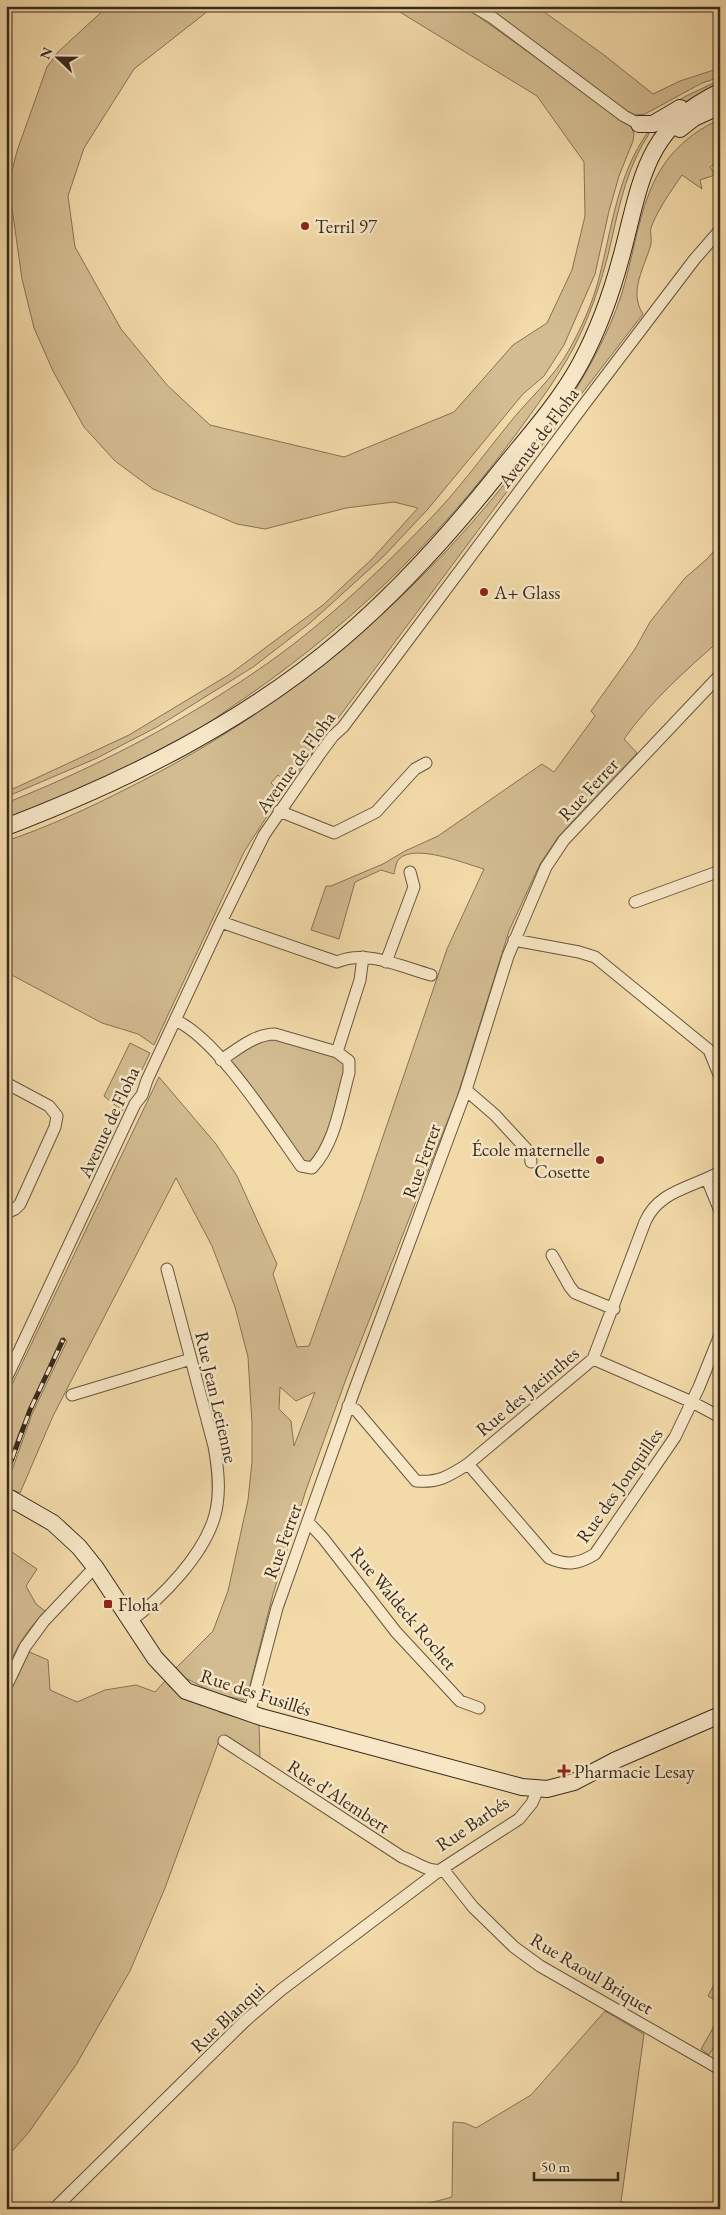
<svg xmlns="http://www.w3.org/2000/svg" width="726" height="2215" font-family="'EB Garamond',serif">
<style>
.green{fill:#d3bc91;stroke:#867358;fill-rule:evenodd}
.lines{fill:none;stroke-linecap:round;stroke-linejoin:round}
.street-casing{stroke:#675641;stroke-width:13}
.secondary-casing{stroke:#382a1e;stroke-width:18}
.street{stroke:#f7e7c7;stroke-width:11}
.secondary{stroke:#f7e7c7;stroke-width:16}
.rail-casing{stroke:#382a1e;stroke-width:5}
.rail{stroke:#f7e7c7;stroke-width:3;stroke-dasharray:9;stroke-linecap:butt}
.poi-dot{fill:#8f2418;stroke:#f7e7c7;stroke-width:2}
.labels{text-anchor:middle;stroke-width:5;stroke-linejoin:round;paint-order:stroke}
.poi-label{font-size:19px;fill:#382a1e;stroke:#f7e7c7;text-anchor:start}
.street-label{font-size:19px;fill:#382a1e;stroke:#f7e7c7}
</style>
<rect width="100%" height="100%" fill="#f3daa9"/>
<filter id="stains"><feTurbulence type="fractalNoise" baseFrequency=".004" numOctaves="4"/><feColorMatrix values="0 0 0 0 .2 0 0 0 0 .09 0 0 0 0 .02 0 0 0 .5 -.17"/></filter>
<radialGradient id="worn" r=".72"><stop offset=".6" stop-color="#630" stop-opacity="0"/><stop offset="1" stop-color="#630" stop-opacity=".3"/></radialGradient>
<path class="green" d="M 108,6 L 234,6 L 208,11 L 134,69 L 84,148 L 68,196 L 75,247 L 121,329 L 167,385 L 210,425 L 344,457 L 454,412 L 513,345 L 547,323 L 572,270 L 585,216 L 584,162 L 537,96 L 390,6 L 464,6 L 631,126 L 634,134 L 633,141 L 619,176 L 609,211 L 595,274 L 564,345 L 544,376 L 523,394 L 428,509 L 383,557 L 310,623 L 253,667 L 157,727 L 97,758 L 6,797 L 6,790 L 15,788 L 129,735 L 230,674 L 323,605 L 372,559 L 418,508 L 394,502 L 346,508 L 265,529 L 237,524 L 153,489 L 115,461 L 84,427 L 53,371 L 34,328 L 22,279 L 10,194 L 11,175 L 17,151 L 47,67 L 58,52 Z
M 482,6 L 536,6 L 604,55 L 653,94 L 680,81 L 720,68 L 720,77 L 702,83 L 645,114 L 636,115 L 627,112 Z
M 720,80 L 720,85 L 703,92 L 674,108 L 671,105 L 686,96 Z
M 720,119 L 720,156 L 714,160 L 716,163 L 710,167 L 715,175 L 700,180 L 702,189 L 682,175 C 671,191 659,208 652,225 C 649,231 652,237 651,244 C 645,267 628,291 643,314 L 529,462 L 289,784 L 278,775 L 271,783 L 282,793 L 244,852 L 154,1045 L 138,1034 L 102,1023 L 6,972 L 6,841 C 48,827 89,808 128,788 C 284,711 418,598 524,459 C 539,440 555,421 569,400 C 589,369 609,332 621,296 C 644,222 639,157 720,119 Z
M 648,132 L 649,134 C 625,170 618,213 608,255 C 600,286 589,318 574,347 C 557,379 535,408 514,437 C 436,543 340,635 230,708 C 214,719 198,731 181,740 C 125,771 65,796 6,820 L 6,803 C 94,768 177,725 255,672 C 317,630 375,576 427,522 C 457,492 481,458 508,425 C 528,399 553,379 569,350 C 581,329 593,302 599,278 C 612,228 617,175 648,132 Z
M 720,544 L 720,640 C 686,670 650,702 624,739 L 637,753 L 558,837 L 540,864 L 509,931 L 457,1097 L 346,1379 L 306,1490 L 273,1594 L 247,1697 L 244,1700 L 225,1696 L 219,1712 L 259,1724 L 260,1759 L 220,1738 L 165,1888 L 130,1971 L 76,2065 L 29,2132 L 6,2158 L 6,1694 L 27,1651 L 48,1660 L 50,1690 L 77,1702 L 105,1690 L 136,1685 L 155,1692 L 165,1681 L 180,1695 L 202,1706 L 207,1689 L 185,1678 L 175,1669 L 213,1631 L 228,1591 L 248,1500 L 252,1462 L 252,1423 L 248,1357 L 235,1307 L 212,1246 L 176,1178 L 53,1416 L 20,1493 L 6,1487 L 32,1414 L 67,1341 L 61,1338 L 20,1430 L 6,1468 L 6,1397 L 159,1077 L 216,1144 L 237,1176 L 277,1264 L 273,1274 L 297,1347 L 309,1346 L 362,1198 L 447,949 L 484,869 C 466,864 415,843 399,859 C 396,862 395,870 394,874 L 381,870 L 355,882 L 339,939 L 311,930 L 326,886 L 331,886 L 383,864 L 405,851 L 438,836 L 542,764 L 554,772 L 595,716 L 591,711 L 635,649 L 650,622 L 685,578 L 707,559 ZM 280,1387 L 296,1401 L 315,1392 L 294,1446 L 291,1421 L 279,1409 Z
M 266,1034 L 349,1061 L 320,1160 L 301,1166 L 221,1060 Z
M 130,1043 L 150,1053 L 122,1111 L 104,1096 Z
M 6,1548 L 37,1569 L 26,1586 L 36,1604 L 45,1611 C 26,1632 15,1647 6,1675 Z
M 720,1974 L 720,2003 L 708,1996 Z
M 605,2011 L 644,2034 L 621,2202 L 694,2207 L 720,2205 L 720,2209 L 407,2209 L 452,2197 L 453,2122 L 465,2123 L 476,2128 L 531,2095 Z
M 720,2016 L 720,2038 L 709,2055 L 701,2049 Z"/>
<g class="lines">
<g class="street-casing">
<path id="street" d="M 473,6 L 493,18 L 624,116 L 639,124
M 279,811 L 334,833 L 376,812 L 415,769 L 426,763
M 635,902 L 720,871
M 221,922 L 337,962 C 366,949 402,967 431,975
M 514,940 L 579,952 L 595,957 L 709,1050 L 720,1077
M 386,962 L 414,887 L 410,872
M 175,1020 C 218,1039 273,1127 301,1166 L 312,1168 C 335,1144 340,1105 349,1073 L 349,1061 L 337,1052 L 275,1034 C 255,1034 238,1049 221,1060
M 337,1052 L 360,980 L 363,957
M 6,1083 L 49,1106 L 57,1116 L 55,1127 L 20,1204 L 15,1209 L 6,1213
M 466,1090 L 495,1115 L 530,1153 L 531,1162
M 707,1179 L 720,1211
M 552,1255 L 570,1287 L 575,1293 L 614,1309
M 593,1359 L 692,1402 L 720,1417
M 6,1379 L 135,1104 L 142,1095 L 147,1080 L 221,922 L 264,835 L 319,755 L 333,736 L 343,727 L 586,402 L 694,260 L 720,230
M 72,1395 L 191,1359
M 348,1406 L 356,1410 L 416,1481 C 439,1483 449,1476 468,1464 L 593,1359 L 645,1222 C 659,1190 692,1188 720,1172
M 468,1464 L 549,1558 C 567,1566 579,1564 595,1554 L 675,1437 L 699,1387 L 720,1335
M 308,1522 L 323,1538 L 396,1632 L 460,1701 L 479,1708
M 129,1622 C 162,1598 204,1555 215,1515 C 221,1492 218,1468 214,1446 L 167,1269
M 6,1687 L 25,1647 L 44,1621 L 95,1567
M 249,1714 L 277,1608 L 353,1394 L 466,1090 L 508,956 L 546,867 L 564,840 L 720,675
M 224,1741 L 402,1857 C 411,1860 422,1867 429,1869 C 435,1871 440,1869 446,1873 L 473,1907 L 514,1947 L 540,1966 L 720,2069
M 54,2209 L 245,2021 L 281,1990 L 440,1870 L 519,1819 L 532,1803 L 538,1789"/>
</g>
<g class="secondary-casing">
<path id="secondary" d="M 639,124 L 653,124 L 680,108
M 680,129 L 694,118 L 720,106
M 6,827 C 126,781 244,723 342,639 C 398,591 447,537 493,480 C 523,442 557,406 580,364 C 599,329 612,292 622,254 C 641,182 645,127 720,92
M 6,1496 L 53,1523 L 79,1547 L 95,1567 L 155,1658 L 186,1691 L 261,1717 L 522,1787 L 547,1789 L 574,1782 L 616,1760 L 720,1715"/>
</g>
<use href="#street" class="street"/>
<use href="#secondary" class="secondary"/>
<g class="rail-casing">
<path id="rail" d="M 6,1475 L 30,1410 L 63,1340"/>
</g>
<use href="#rail" class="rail"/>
</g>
<g class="poi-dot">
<circle cx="305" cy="226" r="5"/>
<circle cx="484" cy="592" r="5"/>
<circle cx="600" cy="1160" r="5"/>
<rect x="103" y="1599" width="10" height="10" rx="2.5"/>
<path d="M561.5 1763.5h5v5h5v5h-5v5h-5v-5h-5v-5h5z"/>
</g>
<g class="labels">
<g class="poi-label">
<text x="315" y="233">Terril 97</text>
<text x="494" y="599">A+ Glass</text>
<text x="590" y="1156" text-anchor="end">École maternelle<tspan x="590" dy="22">Cosette</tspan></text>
<text x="118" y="1611">Floha</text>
<text x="574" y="1778">Pharmacie Lesay</text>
</g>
<g class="street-label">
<text transform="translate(538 437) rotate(-53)" y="7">Avenue de Floha</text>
<text transform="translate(295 762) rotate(-54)" y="7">Avenue de Floha</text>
<text transform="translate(588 789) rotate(-47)" y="7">Rue Ferrer</text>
<text transform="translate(108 1122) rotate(-65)" y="7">Avenue de Floha</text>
<text transform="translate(421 1161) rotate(-70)" y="7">Rue Ferrer</text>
<text transform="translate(527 1391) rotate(-40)" y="7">Rue des Jacinthes</text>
<text transform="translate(217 1397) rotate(77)" y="7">Rue Jean Letienne</text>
<text transform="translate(619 1485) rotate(-55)" y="7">Rue des Jonquilles</text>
<text transform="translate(282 1541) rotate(-70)" y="7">Rue Ferrer</text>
<text transform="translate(404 1608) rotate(50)" y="7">Rue Waldeck Rochet</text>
<text transform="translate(256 1692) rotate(18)" y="7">Rue des Fusillés</text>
<text transform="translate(339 1796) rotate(33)" y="7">Rue d'Alembert</text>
<text transform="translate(472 1823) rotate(-34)" y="7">Rue Barbés</text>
<text transform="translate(592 1973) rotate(31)" y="7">Rue Raoul Briquet</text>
<text transform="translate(227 2017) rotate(-43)" y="7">Rue Blanqui</text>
</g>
</g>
<rect width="726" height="2215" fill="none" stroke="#f3daa9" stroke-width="25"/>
<rect x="8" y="8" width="711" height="2200" fill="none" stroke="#382a1e" stroke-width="2.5"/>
<rect x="12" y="12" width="701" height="2190" fill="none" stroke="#382a1e"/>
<g transform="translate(58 58) rotate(292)" stroke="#f7e7c7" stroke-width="4" paint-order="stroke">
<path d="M0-4L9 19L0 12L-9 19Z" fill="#382a1e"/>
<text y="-8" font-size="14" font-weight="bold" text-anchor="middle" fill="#382a1e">N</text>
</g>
<path d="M534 2172v8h84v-8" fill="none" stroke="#382a1e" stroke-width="2.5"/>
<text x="541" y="2172" font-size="15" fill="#382a1e" stroke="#f7e7c7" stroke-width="4" paint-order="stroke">50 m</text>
<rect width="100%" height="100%" filter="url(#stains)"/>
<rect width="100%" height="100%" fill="url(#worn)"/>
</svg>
